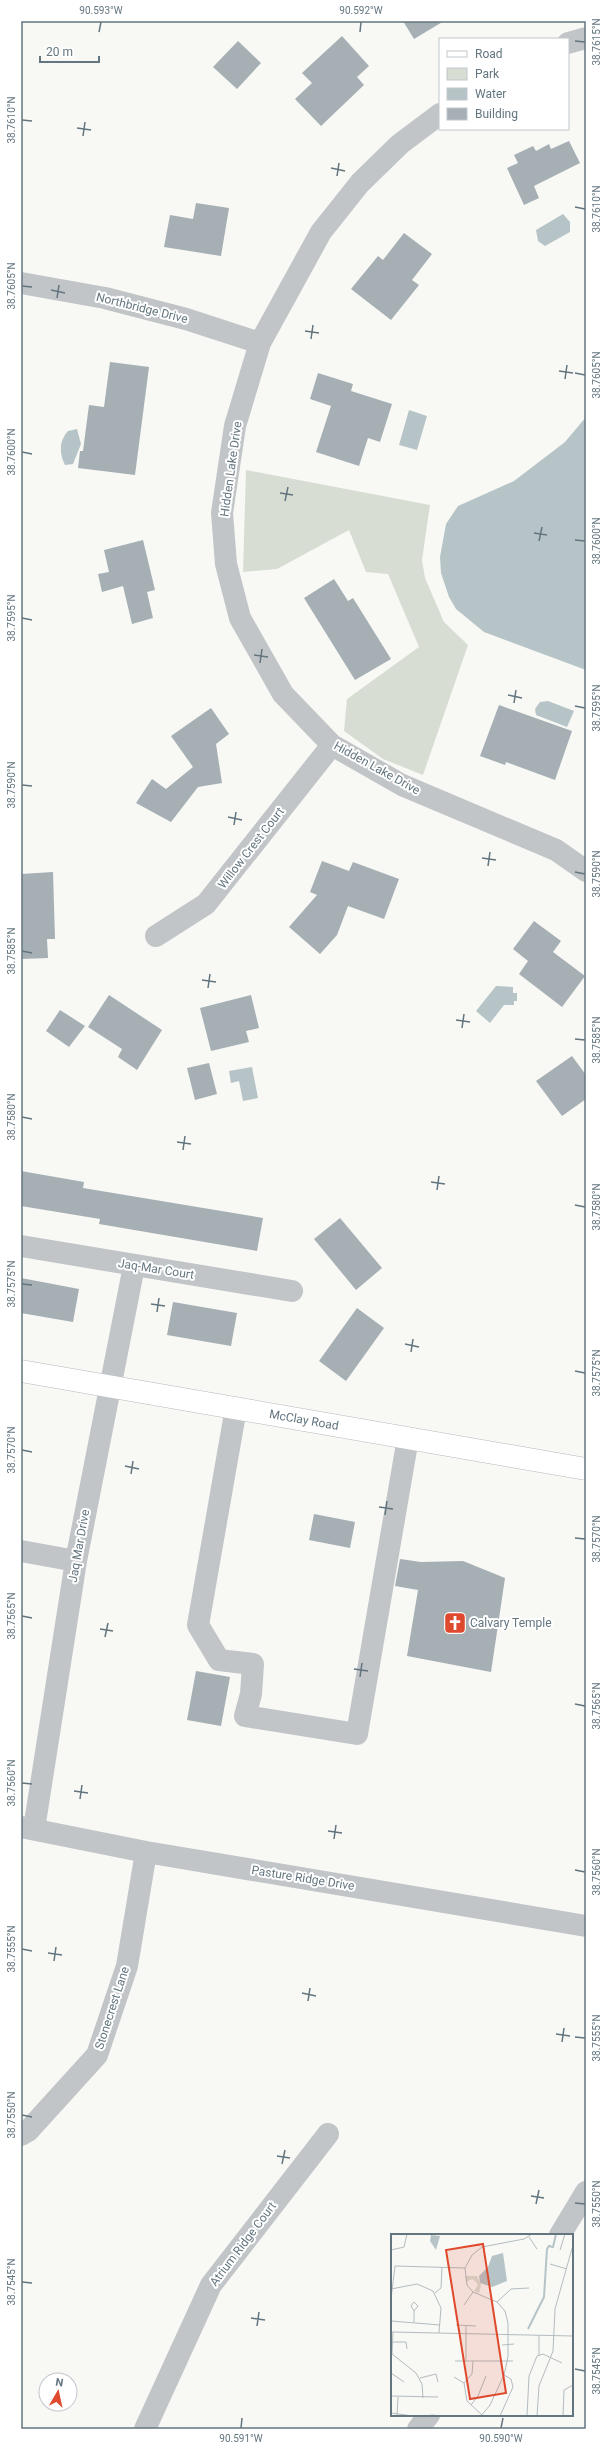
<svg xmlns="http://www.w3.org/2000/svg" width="607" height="2450" font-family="Roboto,sans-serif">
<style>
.green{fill:#d8ddd4}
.water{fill:#b6c4c7}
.building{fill:#a5afb4}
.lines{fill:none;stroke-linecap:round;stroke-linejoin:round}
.major-casing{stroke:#b4b9bc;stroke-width:23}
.minor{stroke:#c1c5c8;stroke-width:22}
.major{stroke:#fff;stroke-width:22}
.ticks{fill:none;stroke:#63757f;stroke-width:1.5}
.labels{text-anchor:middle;stroke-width:4;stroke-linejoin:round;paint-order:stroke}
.street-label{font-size:12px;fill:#63757f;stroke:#fff}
.poi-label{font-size:12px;fill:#63757f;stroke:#fff;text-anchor:start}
.inset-river{fill:none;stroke:#b6c4c7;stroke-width:2}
.inset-road{fill:none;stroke:#b3bcbf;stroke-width:1}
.view{fill:#df492d;fill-opacity:0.15;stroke:#df492d;stroke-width:2}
.inset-edge{fill:none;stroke:#63757f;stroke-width:2}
.neatline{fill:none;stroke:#63757f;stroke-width:1.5}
.ticks-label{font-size:10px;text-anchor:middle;fill:#63757f}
</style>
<rect width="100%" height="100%" fill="#f8f8f5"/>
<path class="green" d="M 246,470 L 430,505 L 422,560 L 425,578 L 444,622 L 468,645 L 423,775 L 383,759 L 344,731 L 347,699 L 419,647 L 388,574 L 366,572 L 349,530 L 277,569 L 243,572 Z"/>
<path class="water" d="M 563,214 L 570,222 L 570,232 L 545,246 L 538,241 L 536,230 Z
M 409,410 L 427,416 L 417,450 L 399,445 Z
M 586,417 L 586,670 L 484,632 L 456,609 L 449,597 L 441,573 L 440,557 L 446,524 L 458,506 L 514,481 L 565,442 Z
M 77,429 L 81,444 L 73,464 L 65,465 C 59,453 59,441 68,431 Z
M 548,701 L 574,711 L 567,727 L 536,715 L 535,709 L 540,702 Z
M 496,986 L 513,987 L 513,993 L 517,993 L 517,1001 L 514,1001 L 514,1005 L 504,1005 L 490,1023 L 476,1011 Z
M 252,1067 L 258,1098 L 243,1101 L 239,1081 L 231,1083 L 229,1071 Z"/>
<path class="building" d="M 403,21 L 444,21 L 414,39 Z
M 342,36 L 369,66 L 357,77 L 364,85 L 321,126 L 295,99 L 312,83 L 302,73 Z
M 238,41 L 261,63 L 237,89 L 213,67 Z
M 569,141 L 580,163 L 534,186 L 539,198 L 524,205 L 507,168 L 518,163 L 514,155 L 533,146 L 536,151 L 549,144 L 551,149 Z
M 196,203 L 229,208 L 221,256 L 164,247 L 170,215 L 193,219 Z
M 404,233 L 432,254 L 412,280 L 419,285 L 391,320 L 351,289 L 378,256 L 383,260 Z
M 110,362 L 149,367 L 135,475 L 78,468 L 80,451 L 83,451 L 89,405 L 104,407 Z
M 318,373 L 353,384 L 351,391 L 392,404 L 380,442 L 368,438 L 359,466 L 316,452 L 331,406 L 310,399 Z
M 143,540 L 155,590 L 147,592 L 153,618 L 132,624 L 123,586 L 102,592 L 98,574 L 109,572 L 104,550 Z
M 334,579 L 348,601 L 353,598 L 391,659 L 355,680 L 304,598 Z
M 499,705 L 572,731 L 555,780 L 506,762 L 505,765 L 480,756 Z
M 211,708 L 229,734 L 216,744 L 222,783 L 198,787 L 171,822 L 136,803 L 152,779 L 166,789 L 193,767 L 171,736 Z
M 322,861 L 349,871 L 353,862 L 399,879 L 384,919 L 348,906 L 337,935 L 320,954 L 289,927 L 317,895 L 310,892 Z
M 53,872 L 55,939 L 47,939 L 48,958 L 22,959 L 21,874 Z
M 534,921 L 561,941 L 553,952 L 585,976 L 562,1007 L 519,974 L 528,961 L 513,949 Z
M 109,995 L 162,1030 L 137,1070 L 118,1057 L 122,1049 L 88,1027 Z
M 251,995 L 259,1028 L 246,1031 L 249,1042 L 211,1051 L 200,1008 Z
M 60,1010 L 85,1026 L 69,1047 L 46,1031 Z
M 572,1056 L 586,1075 L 586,1099 L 562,1116 L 536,1081 Z
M 209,1063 L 217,1094 L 195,1100 L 187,1068 Z
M 21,1171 L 84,1182 L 83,1188 L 263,1218 L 257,1251 L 99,1224 L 100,1219 L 21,1206 Z
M 340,1218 L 382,1268 L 356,1290 L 314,1239 Z
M 21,1278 L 79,1289 L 73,1322 L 21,1313 Z
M 173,1302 L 237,1313 L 231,1346 L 167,1335 Z
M 357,1308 L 384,1328 L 346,1381 L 319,1361 Z
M 314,1514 L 355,1522 L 350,1548 L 309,1540 Z
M 400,1559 L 421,1562 L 463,1561 L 505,1578 L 491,1672 L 407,1656 L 418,1590 L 395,1586 Z
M 196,1671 L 230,1677 L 221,1726 L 187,1720 Z"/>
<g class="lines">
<g class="major-casing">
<path id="major" d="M 21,1371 L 586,1469"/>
</g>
<path class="minor" d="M 568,43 L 586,38
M 440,114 L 400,144 L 360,183 L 321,232 L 260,343 L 235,426 L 222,513 L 226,564 L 240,618 L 283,694 L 332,745 L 402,785 L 556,850 L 586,871
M 21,283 L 105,298 L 186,319 L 260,343
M 156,936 L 206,904 L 332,745
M 21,1246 L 292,1291
M 236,1408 L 198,1625 L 219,1660 L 253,1664 L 251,1694 L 245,1716 L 357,1734 L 408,1438
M 21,1551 L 76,1561
M 21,1827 L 146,1852 L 586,1926
M 34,1829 L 76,1561 L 134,1266
M 21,2135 L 28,2131 L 97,2055 L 127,1966 L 146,1852
M 560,2235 L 586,2192
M 145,2429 L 211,2285 L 328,2134
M 418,2429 L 429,2415"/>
<use href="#major" class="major"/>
</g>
<path class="ticks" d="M 99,32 L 101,22M 360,32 L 361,22M 575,41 L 585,42M 22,120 L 32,121M 77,128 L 91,130M 83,136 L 85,122M 331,168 L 345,171M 337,176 L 339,163M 575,207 L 585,209M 22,286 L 32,287M 51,290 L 65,293M 57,298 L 59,285M 305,331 L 319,333M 311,339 L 313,325M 559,371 L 573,373M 575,373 L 585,375M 565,379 L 567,365M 22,452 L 32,454M 280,493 L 293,495M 285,501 L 288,487M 534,533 L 547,535M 575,540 L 585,541M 539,541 L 542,527M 22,618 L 32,620M 254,655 L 268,657M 260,663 L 262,649M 508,695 L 522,698M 514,703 L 516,690M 575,706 L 585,708M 22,785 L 32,786M 228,817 L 242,820M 234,825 L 236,812M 482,858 L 496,860M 488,866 L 490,852M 575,872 L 585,874M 22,951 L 32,953M 202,980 L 216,982M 208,988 L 210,974M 456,1020 L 470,1022M 462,1028 L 464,1014M 575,1039 L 585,1040M 22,1117 L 32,1119M 177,1142 L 191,1144M 183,1150 L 185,1136M 431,1182 L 445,1184M 437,1190 L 439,1176M 575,1205 L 585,1207M 22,1284 L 32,1285M 151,1304 L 165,1306M 157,1312 L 159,1298M 405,1344 L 419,1347M 411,1352 L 413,1339M 575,1371 L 585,1373M 22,1450 L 32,1452M 125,1466 L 139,1469M 131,1474 L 133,1461M 379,1507 L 393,1509M 385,1515 L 387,1501M 575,1538 L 585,1539M 22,1616 L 32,1618M 100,1629 L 113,1631M 105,1637 L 108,1623M 354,1669 L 368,1671M 360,1677 L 362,1663M 575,1704 L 585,1706M 22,1783 L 32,1784M 74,1791 L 88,1793M 80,1799 L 82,1785M 328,1831 L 342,1833M 334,1839 L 336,1825M 575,1870 L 585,1872M 22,1949 L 32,1951M 48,1953 L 62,1955M 54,1961 L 56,1947M 302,1993 L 316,1996M 308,2001 L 310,1988M 556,2034 L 570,2036M 575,2037 L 585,2038M 562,2042 L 564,2028M 22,2115 L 32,2117M 277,2156 L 290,2158M 282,2164 L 285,2150M 531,2196 L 544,2198M 575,2203 L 585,2204M 536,2204 L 539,2190M 22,2282 L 32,2283M 251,2318 L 265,2320M 257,2326 L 259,2312M 575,2369 L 585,2371M 241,2428 L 242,2418M 501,2428 L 503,2418"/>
<defs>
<g id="church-square" transform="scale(1.15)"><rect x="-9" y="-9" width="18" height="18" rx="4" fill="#df492d" stroke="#fff"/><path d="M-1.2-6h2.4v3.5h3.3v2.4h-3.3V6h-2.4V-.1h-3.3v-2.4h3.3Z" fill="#fff"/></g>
</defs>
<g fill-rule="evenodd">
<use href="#church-square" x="455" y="1623"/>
</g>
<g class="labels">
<g class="street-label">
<text transform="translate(142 308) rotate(14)" y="4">Northbridge Drive</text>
<text transform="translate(231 469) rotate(-82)" y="4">Hidden Lake Drive</text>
<text transform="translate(377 768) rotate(29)" y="4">Hidden Lake Drive</text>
<text transform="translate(251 848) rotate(-52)" y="4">Willow Crest Court</text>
<text transform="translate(156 1269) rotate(9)" y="4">Jaq-Mar Court</text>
<text transform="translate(304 1420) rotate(10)" y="4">McClay Road</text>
<text transform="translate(79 1546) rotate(-80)" y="4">Jaq Mar Drive</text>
<text transform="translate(303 1878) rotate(9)" y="4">Pasture Ridge Drive</text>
<text transform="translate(112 2008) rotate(-72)" y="4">Stonecrest Lane</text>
<text transform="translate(243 2244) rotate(-53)" y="4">Atrium Ridge Court</text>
</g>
<g class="poi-label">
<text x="470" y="1627">Calvary Temple</text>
</g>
</g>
<g transform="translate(391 2234)">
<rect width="182" height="182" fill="#f8f8f5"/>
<path d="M 74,42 L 86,42 L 90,51 L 88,59 L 83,57 L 87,51 L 84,47 L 81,45 L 75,48 Z" fill="#d8ddd4"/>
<path d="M 40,1 L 49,2 L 45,16 L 39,7 ZM 112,19 L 116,47 L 101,53 L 89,49 L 88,42 L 97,33 L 101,22 Z" fill="#b6c4c7"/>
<path class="inset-river" d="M 137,95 L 153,63 L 156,15 L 158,12 L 162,13 L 165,0"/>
<path class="inset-road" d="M 138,3 L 146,15M 0,16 L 13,13 L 16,0M 169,16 L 174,0M 159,30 L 176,35M 0,55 L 26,50 L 42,57 L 50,74 L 48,99M 44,59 L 50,54 L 51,33M 0,65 L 4,32 L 74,34M 106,68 L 120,55 L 138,54M 73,71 L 82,58M 23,77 L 27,72 L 23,68 L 20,72 L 23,77 L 23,88M 0,87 L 49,91M 65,91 L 85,92M 0,98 L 182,102M 2,98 L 1,120 L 25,139 L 31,150 L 32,164M 0,108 L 15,108 L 16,115M 111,111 L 123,110M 148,121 L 148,101M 64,127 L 122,127M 75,127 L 75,92M 0,139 L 13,148M 63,143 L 73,149 L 76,167 L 92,182M 29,144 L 45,140 L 47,148M 73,149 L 81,140 L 82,127M 0,162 L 47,163M 80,171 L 87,162 L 95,142M 0,179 L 22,182M 6,182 L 7,163M 31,182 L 43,181M 90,182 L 99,171 L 113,141 L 117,123 L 117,89 L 114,77 L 106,68 L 82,58 L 76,51 L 74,34 L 81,21 L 91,13 L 133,5 L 141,0M 109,182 L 122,153 L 120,145 L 113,141M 136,182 L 138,142 L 146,122 L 152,120 L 171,129M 146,182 L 148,152 L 162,117 L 164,75 L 182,11M 172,182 L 173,156 L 182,151"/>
<path class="view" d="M 92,10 L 115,159 L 79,165 L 55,16 Z"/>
<rect width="182" height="182" class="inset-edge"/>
</g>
<rect width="607" height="2450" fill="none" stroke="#ffffff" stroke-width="44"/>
<rect x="439" y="38" width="130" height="92" fill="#ffffff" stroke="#c1c8cc"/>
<rect x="447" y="51" width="20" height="6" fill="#ffffff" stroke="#c1c8cc"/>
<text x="475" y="58" font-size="12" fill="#63757f">Road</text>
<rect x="447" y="68" width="20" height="12" fill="#d8ddd4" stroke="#c1c8cc"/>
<text x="475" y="78" font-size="12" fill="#63757f">Park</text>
<rect x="447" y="88" width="20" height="12" fill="#b6c4c7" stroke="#c1c8cc"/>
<text x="475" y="98" font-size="12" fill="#63757f">Water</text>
<rect x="447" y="108" width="20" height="12" fill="#a5afb4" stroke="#c1c8cc"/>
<text x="475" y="118" font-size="12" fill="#63757f">Building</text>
<g transform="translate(58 2392) rotate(9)"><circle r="19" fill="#ffffff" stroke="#c1c8cc"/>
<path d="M0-3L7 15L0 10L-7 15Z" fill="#df492d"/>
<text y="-6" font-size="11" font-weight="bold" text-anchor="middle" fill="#63757f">N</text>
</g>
<path d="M40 56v6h59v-6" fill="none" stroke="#63757f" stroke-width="2"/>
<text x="46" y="56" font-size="12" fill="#63757f" stroke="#ffffff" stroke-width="3" paint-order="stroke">20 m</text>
<rect x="22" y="22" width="563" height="2406" class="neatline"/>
<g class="ticks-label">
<text x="101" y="14">90.593°W</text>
<text x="361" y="14">90.592°W</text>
<text transform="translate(596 42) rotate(-90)" y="4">38.7615°N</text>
<text transform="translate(11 120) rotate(-90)" y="4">38.7610°N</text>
<text transform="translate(596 209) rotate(-90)" y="4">38.7610°N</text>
<text transform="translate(11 286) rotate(-90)" y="4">38.7605°N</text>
<text transform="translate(596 375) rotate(-90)" y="4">38.7605°N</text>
<text transform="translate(11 452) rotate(-90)" y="4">38.7600°N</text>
<text transform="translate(596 541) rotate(-90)" y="4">38.7600°N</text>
<text transform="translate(11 618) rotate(-90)" y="4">38.7595°N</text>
<text transform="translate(596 708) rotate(-90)" y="4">38.7595°N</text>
<text transform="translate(11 785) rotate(-90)" y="4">38.7590°N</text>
<text transform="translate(596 874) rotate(-90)" y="4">38.7590°N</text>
<text transform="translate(11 951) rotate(-90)" y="4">38.7585°N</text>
<text transform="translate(596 1040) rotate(-90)" y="4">38.7585°N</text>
<text transform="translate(11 1117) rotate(-90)" y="4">38.7580°N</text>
<text transform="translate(596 1207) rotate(-90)" y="4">38.7580°N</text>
<text transform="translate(11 1284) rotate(-90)" y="4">38.7575°N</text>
<text transform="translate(596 1373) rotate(-90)" y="4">38.7575°N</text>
<text transform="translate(11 1450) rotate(-90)" y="4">38.7570°N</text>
<text transform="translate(596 1539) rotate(-90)" y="4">38.7570°N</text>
<text transform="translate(11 1616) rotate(-90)" y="4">38.7565°N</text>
<text transform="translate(596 1706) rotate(-90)" y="4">38.7565°N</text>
<text transform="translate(11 1783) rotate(-90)" y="4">38.7560°N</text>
<text transform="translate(596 1872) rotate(-90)" y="4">38.7560°N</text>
<text transform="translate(11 1949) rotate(-90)" y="4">38.7555°N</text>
<text transform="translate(596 2038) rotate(-90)" y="4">38.7555°N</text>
<text transform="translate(11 2115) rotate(-90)" y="4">38.7550°N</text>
<text transform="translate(596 2204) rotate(-90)" y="4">38.7550°N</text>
<text transform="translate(11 2282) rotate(-90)" y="4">38.7545°N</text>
<text transform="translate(596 2371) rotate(-90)" y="4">38.7545°N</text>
<text x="241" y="2442">90.591°W</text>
<text x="501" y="2442">90.590°W</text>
</g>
</svg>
